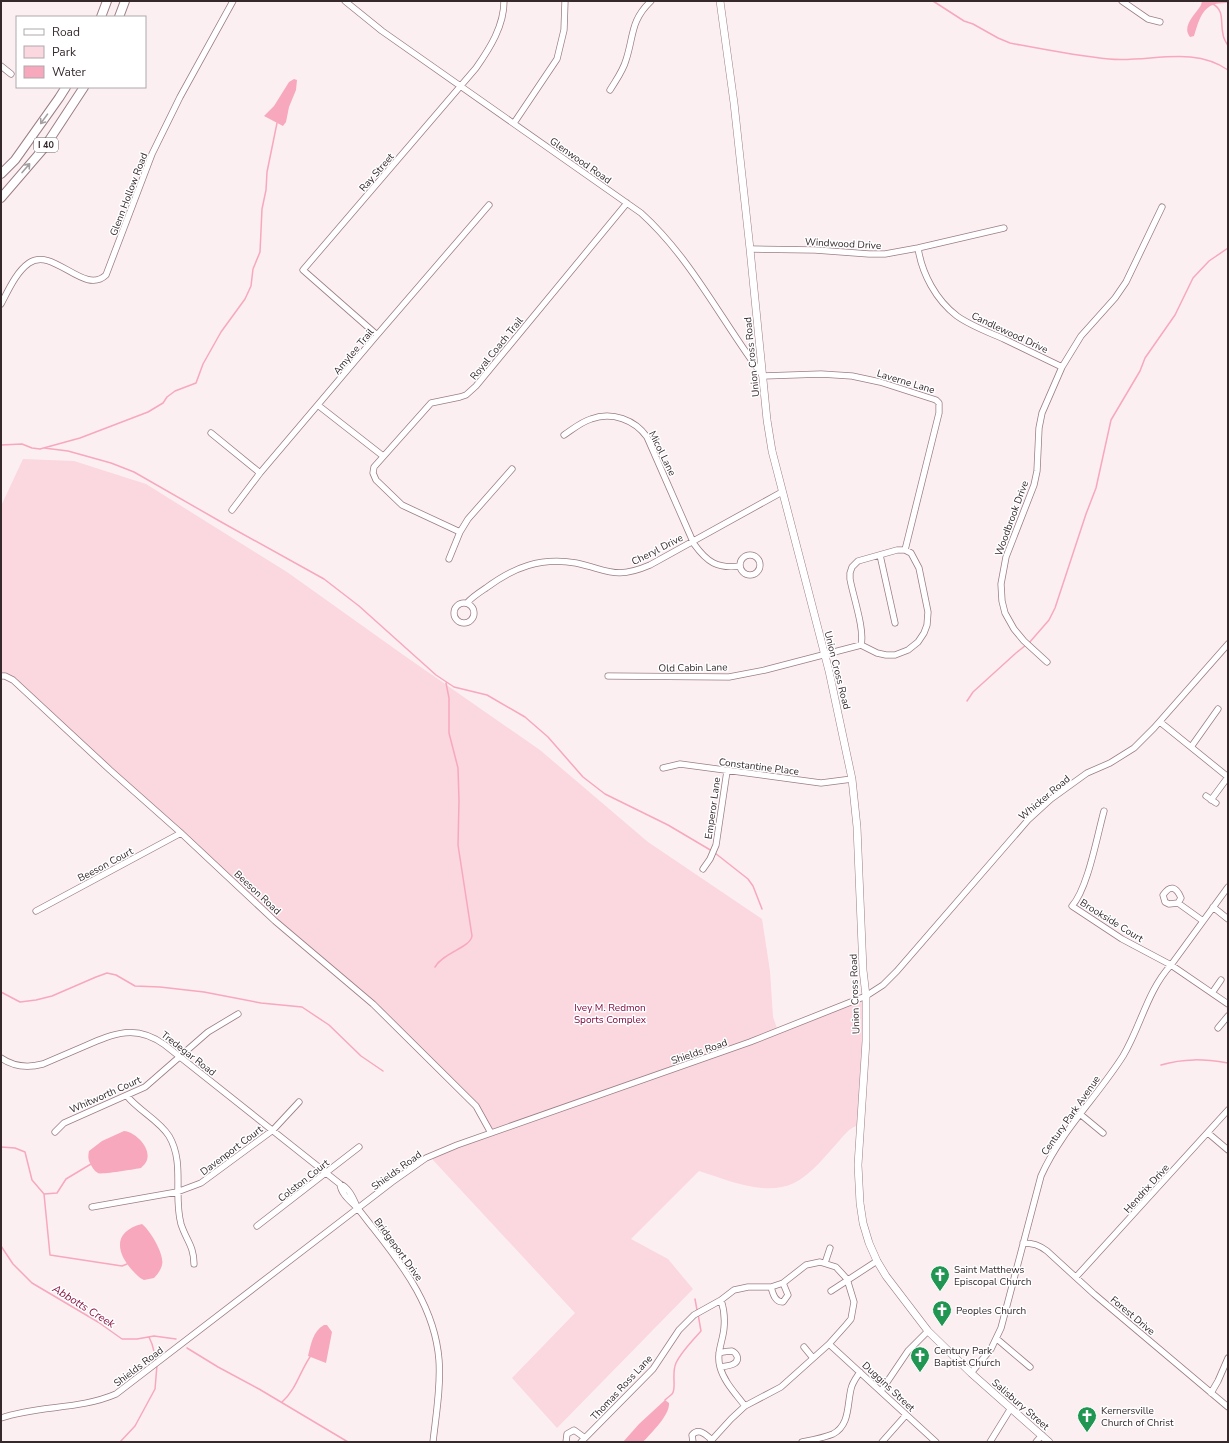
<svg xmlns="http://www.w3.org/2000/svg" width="1229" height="1443" font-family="'Nunito Sans',sans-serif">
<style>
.green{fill:#fbd7e0}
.water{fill:#f7a8bd}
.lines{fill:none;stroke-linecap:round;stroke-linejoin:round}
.stream{stroke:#f7a8bd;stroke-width:1.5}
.minor-casing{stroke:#9a7e85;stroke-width:7}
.major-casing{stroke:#9a7e85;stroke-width:8}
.highway-casing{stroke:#9a7e85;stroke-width:10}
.minor{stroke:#fff;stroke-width:5.5}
.major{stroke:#fff;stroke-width:7}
.highway{stroke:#fff;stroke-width:8}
.oneway{stroke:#a49fa0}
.labels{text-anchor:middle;stroke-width:3;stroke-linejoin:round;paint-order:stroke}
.shield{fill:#fff;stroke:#72696b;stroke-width:1}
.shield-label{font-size:9px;font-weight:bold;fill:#35292c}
.street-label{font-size:10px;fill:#35292c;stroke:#fff}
.park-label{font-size:10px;fill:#7b043c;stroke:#fff}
.poi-label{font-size:10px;fill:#35292c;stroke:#fff;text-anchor:start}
.water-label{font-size:11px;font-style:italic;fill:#881846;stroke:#fff}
</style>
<rect width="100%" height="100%" fill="#fceff2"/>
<path class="green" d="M 23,459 L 74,461 L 146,484 L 287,572 L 402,654 L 540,750 L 648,842 L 762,919 L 770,971 L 773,1017 L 778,1031 L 866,996 L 860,1125 C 851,1126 845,1134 839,1141 C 826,1155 812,1174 794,1183 C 765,1197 728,1180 699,1171 L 631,1239 L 668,1259 L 693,1289 L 557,1428 L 512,1378 L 575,1313 L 433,1160 L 431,1156 L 490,1133 L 483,1116 L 373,1004 L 275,921 L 13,680 L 1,676 L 1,506 Z"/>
<path class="water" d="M 1202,1 L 1228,1 L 1228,3 C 1224,3 1219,3 1215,4 C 1201,8 1198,24 1194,36 L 1190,37 C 1181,26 1196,14 1201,5 Z
M 294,79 L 297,80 L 296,90 L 289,107 L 286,122 L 283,126 L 264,116 L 274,106 L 289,82 Z
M 124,1131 C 135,1132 151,1147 147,1160 C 146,1163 143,1166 141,1168 C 135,1169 101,1175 98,1173 C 94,1171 92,1167 90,1163 C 88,1159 88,1156 89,1151 L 102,1141 Z
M 142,1224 C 150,1230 165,1255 162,1265 C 161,1270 157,1275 154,1278 L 144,1280 C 139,1278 136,1274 132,1270 C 115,1251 114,1231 142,1224 Z
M 324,1325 L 327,1325 L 332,1332 L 326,1363 L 308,1356 C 311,1344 313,1331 324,1325 Z
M 665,1400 L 669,1403 C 670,1415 651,1433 643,1442 L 623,1442 L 639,1424 Z"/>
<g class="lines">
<path class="stream" d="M 933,1 L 964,21 L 973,24 L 998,38 L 1010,43 C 1042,49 1077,56 1109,59 C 1149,63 1192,45 1228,70
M 1213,4 C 1225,11 1220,22 1223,34 C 1223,38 1226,42 1228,46
M 1,445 L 22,444 L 32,448 L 40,449 L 80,438 L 148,412 L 163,403 L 167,397 L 175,391 L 196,383 L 203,364 L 221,332 L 245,299 L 251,286 L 253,269 L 260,252 L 262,209 L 266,190 L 267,172 L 277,123
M 44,448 L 68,451 L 111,463 L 134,472 L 223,523 L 324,579 L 359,606 L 436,675 L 454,687 L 487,695 L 525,717 L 548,737 L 583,777 L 605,794 L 668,825 L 712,851
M 1029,643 L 1049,620 L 1055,608 L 1086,514 L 1096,488 L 1111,420 L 1140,371 L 1145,358 L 1175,315 L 1193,278 L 1209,261 L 1228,248
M 967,701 L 973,692 L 1016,653 L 1026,645
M 715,853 L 748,879 L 753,886 L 762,909
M 435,967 C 444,952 470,948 472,936 L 458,845 L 459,801 L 458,768 L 449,733 L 449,698 L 446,683
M 1,992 L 20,1002 L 36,1000 L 52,996 L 96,977 L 107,973 L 116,975 L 135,986 L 160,987 L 204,992 L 261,1003 L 302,1007 L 329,1025 L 361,1056 L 383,1071
M 1161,1065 C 1184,1058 1204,1059 1228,1063
M 1,1147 L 15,1148 L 25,1152 L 32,1180 L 44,1194 L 50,1255 L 122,1266 L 127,1264
M 44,1194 L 57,1193 L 66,1179 L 91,1164
M 1,1246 L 13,1264 L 32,1283 L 98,1322 L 122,1339 L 137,1339 L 154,1336 L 176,1339
M 695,1299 L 697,1310
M 149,1337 L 152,1344 L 156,1359
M 187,1348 L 218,1367 L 259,1389 L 348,1442
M 665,1400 C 667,1398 670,1396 672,1394 C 677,1389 671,1374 676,1363 C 681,1352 692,1341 701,1331 L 698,1314
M 282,1402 C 297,1389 300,1370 312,1354
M 120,1442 L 135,1426 L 155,1389 L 157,1365"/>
<g class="minor-casing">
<path id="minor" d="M 345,1 L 382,31 L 641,213 C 692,259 722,322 763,376 L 821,374 L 852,376 L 880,382 L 936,400 L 939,403 L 939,413 L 905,550
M 1122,1 L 1148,19 L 1160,22
M 1,66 L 11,74
M 610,90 C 616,80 623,71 626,60 C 634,36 630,21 651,1
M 514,123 L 557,59 L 564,30 L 565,1
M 918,248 C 922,274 936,300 957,316 C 971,326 988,332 1004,339 C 1023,348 1043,358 1062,367
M 750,249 L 815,250 L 869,254 L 885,254 L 918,248 L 1004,228
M 1,304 C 8,291 16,272 29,263 C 53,246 84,296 106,275 L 152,154 L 180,97 L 233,1
M 377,335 L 303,270 L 476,68 C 490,48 504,26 504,1
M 319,406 L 383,456
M 211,433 L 260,473
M 564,435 C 573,429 581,422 591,419 C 612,411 635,420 647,437 L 694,544 C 707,562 717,569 740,566
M 232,510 L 260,473 L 377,335 L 489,205
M 460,532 L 402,505 L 376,480 L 373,473 L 374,467 L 431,403 L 460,397 L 466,395 L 476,386 L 627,203
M740 565a10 10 0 1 1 20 0a10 10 0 1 1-20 0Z
M 880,555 L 895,623
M 449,559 L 460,532 L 468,519 L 512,469
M454 613a10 10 0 1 1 20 0a10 10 0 1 1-20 0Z
M 467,603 C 472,597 480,592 486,588 C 514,567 541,557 576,563 C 609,570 615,580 650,565 L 782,492
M 1047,662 L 1024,641 L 1014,629 L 1005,613 L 1002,601 L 1001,584 L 1006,557 L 1034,485 L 1037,471 L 1039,428 L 1042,413 L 1062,367 L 1081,336 L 1115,298 L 1126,282 L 1162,207
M 1,676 L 5,676 L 13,680 L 110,770 L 181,833 L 275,921 L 373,1004 L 476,1106 L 491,1133
M 608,676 L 729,677 L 765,670 L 861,645 L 877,653 L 886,655 L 895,655 L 908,650 L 918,642 L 924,633 L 927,625 L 928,612 L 919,568 L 911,553 L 905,550 L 897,550 L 858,561 L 852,567 L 850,573 L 850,579 C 853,596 865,630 861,645
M 1160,722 L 1228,777 L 1211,800
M 1191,747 L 1218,709
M 663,768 L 680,764 L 821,783 L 852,779
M 1206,796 L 1216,803
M 1104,811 C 1097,836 1088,888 1072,906 L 1122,939 L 1171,965 L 1228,1004
M 703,869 L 710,859 L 716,845 L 727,771
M 1178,903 L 1181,898 C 1176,886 1170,885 1163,895 L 1165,902 L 1169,904 L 1178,903 L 1203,921
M 1213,907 L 1228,919
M 36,911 L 181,833
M 1212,993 L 1221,980
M 1218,1028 L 1228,1016
M 1,1058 C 14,1067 28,1068 43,1064 C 57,1058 71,1052 85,1046 C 115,1033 136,1024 165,1045 L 340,1184 C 349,1187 354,1200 358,1209
M 127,1096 C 139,1111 159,1120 169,1136 C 185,1163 173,1195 181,1224 C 186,1240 194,1246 194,1264
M 1080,1114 L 1103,1133
M 55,1132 L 64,1123 L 145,1087 L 208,1032 L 238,1014
M 1208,1133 L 1228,1150
M 340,1184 C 341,1195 352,1202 359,1210 C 364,1216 369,1223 374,1229 C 405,1268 435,1309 439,1360 C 441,1387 436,1415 433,1442
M 92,1207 L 177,1192 L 201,1183 L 273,1130 L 299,1102
M 257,1226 L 359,1147
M 1023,1243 C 1033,1243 1039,1245 1047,1251 L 1094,1294 L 1228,1407
M 825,1263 L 830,1248
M 1076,1277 L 1228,1110
M 771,1287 C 773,1294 775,1302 783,1302 L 788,1295 L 783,1283
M 831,1291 L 877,1261
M 721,1300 C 724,1309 725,1318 724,1328 C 723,1341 716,1353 720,1367 C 724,1382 736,1394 745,1406
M 997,1339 L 1030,1367
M 829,1344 L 936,1442
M 804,1347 L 813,1358
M 719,1353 C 723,1352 729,1351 732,1351 C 735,1352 736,1354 737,1356 C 740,1365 727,1366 720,1367
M 971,1373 L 991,1349 L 1001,1328 L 1041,1176 C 1061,1131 1097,1097 1123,1056 C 1141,1026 1147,991 1171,965 L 1228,887
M 881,1391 L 908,1351 L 928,1331
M 1211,1393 L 1218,1381 L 1228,1358
M 1,1418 C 38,1405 79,1410 116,1394 L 392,1182 L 426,1158 L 457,1145 L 750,1042 L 866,996 L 883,985 L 897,971 L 1028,820 L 1051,799 L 1087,773 L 1110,763 L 1134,748 L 1154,728 L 1228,644
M 566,1442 L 567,1434 L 574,1430 L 585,1438
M 581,1442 L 653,1369 L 679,1330 L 694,1315 L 721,1300 L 734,1290 L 748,1287 L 771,1287 L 783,1283 L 806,1265 L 820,1262 L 836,1267 L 847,1279 L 854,1302 L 851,1319 L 846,1325 L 829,1344 L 781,1387 L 745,1406 L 731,1419 L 710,1442
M 693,1442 L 692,1435 C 699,1427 706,1435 712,1440
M 802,1442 C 812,1440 823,1438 833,1434 C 850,1425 847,1405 851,1389 C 852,1383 856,1378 860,1372
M 882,1442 L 906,1415
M 990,1442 L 1011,1408
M 1036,1442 L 1042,1435"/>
</g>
<g class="major-casing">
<path id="major" d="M 720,1 L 734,103 L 750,249 L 767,420 L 772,451 L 829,671 L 852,779 L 857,827 L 863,970 L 866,996 L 866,1041 L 858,1165 L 860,1203 L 863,1223 L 869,1243 L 877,1261 L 886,1276 L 928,1331 L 971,1373 L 1049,1442"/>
</g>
<g class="highway-casing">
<path id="highway" d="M 101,17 L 107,1
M 119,17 L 125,1
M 1,174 L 15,160 L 59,98 L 66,87
M 1,198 L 44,148 L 84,87"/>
</g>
<use href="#minor" class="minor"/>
<use href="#major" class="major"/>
<use href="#highway" class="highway"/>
</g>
<defs><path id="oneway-shaft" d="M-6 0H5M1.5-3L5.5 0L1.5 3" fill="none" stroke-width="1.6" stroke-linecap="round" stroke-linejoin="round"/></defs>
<g class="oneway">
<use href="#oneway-shaft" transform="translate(44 119) rotate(126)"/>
<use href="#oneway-shaft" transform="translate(26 168) rotate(-49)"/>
</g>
<defs>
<g id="church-pin" transform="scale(1)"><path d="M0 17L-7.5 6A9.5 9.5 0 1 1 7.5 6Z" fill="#219652" stroke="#fff"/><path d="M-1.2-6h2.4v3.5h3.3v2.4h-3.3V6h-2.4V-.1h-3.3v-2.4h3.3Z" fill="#fff"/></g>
</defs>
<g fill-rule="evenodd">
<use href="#church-pin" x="940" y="1275"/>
<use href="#church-pin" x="942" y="1310"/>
<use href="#church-pin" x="920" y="1356"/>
<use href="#church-pin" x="1087" y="1416"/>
</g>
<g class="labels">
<rect class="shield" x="34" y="138" width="24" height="14" rx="3"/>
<g class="shield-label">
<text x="46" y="148">I 40</text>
</g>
<g class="street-label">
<text transform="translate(581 160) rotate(35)" y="4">Glenwood Road</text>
<text transform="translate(376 172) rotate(-49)" y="4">Ray Street</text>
<text transform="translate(128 194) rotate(-69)" y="4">Glenn Hollow Road</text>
<text transform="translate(843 243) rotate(3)" y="4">Windwood Drive</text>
<text transform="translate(1010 332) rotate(25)" y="4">Candlewood Drive</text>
<text transform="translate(496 348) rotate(-51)" y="4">Royal Coach Trail</text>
<text transform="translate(353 351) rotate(-50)" y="4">Amylee Trail</text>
<text transform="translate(751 357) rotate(-96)" y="4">Union Cross Road</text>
<text transform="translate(906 381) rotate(17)" y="4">Laverne Lane</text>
<text transform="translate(663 453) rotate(64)" y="4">Micol Lane</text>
<text transform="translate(1011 518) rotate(-70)" y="4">Woodbrook Drive</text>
<text transform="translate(657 549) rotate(-27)" y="4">Cheryl Drive</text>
<text transform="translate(693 667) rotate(-1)" y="4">Old Cabin Lane</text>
<text transform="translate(838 670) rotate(76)" y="4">Union Cross Road</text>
<text transform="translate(759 766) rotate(7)" y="4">Constantine Place</text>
<text transform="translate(1044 797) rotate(-40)" y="4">Whicker Road</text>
<text transform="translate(712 808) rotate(-82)" y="4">Emperor Lane</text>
<text transform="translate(105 864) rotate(-28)" y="4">Beeson Court</text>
<text transform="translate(258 892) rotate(43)" y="4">Beeson Road</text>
<text transform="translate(1112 920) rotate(32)" y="4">Brookside Court</text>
<text transform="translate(854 994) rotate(-92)" y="4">Union Cross Road</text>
<text transform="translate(699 1051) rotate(-19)" y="4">Shields Road</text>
<text transform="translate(189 1053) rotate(38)" y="4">Tredegar Road</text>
<text transform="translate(105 1094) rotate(-24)" y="4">Whitworth Court</text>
<text transform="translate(1070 1115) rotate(-55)" y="4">Century Park Avenue</text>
<text transform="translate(231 1150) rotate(-37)" y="4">Davenport Court</text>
<text transform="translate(396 1170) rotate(-36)" y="4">Shields Road</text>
<text transform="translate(303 1180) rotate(-38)" y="4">Colston Court</text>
<text transform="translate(1146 1188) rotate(-48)" y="4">Hendrix Drive</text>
<text transform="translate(399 1249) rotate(54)" y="4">Bridgeport Drive</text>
<text transform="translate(1133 1315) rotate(40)" y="4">Forest Drive</text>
<text transform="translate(138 1366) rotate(-37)" y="4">Shields Road</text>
<text transform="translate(889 1386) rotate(43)" y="4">Duggins Street</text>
<text transform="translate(621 1387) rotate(-47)" y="4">Thomas Ross Lane</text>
<text transform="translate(1021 1404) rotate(41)" y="4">Salisbury Street</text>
</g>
<g class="park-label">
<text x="610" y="1011">Ivey M. Redmon<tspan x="610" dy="12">Sports Complex</tspan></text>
</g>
<g class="poi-label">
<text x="954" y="1273">Saint Matthews<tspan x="954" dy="12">Episcopal Church</tspan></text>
<text x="956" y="1314">Peoples Church</text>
<text x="934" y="1354">Century Park<tspan x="934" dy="12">Baptist Church</tspan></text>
<text x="1101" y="1414">Kernersville<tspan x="1101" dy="12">Church of Christ</tspan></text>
</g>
<g class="water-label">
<text transform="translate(84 1306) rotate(32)" y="4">Abbotts Creek</text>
</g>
</g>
<rect width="1229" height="1443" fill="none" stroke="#35292c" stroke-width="4"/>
<rect x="16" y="16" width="130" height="72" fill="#ffffff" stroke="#aea9ab"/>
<rect x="24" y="29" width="20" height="6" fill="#ffffff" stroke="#aea9ab"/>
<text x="52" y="36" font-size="12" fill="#35292c">Road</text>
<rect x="24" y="46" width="20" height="12" fill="#fbd7e0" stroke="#aea9ab"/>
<text x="52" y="56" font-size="12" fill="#35292c">Park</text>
<rect x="24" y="66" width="20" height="12" fill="#f7a8bd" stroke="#aea9ab"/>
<text x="52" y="76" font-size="12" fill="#35292c">Water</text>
</svg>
